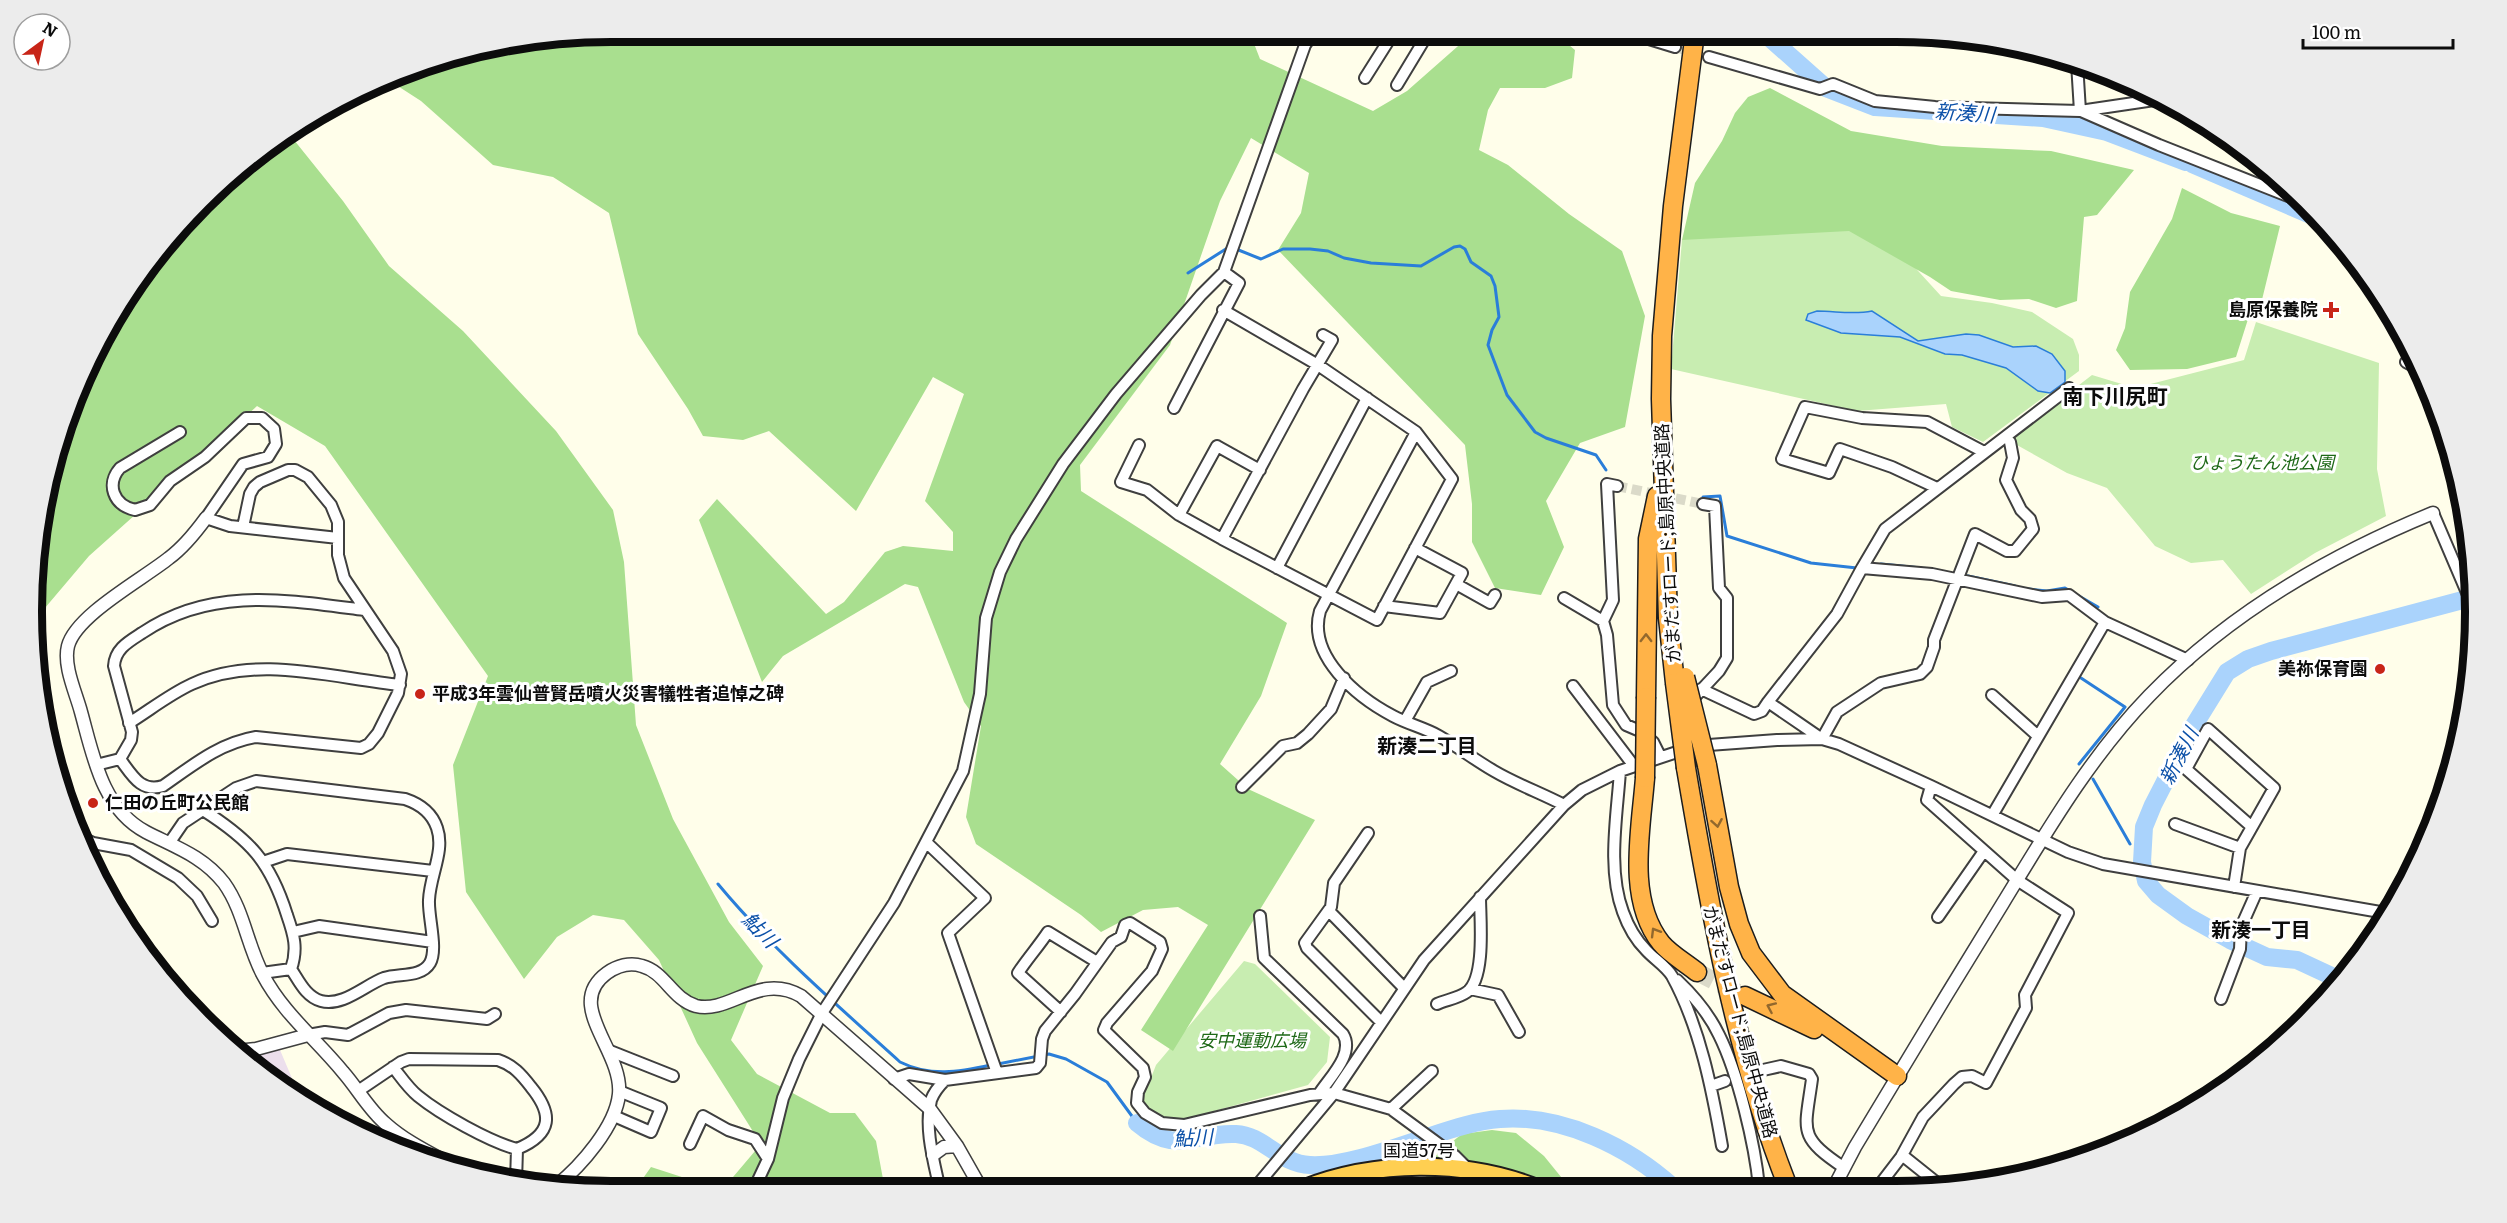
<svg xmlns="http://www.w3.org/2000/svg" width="2507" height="1223" font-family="Literata,'Noto Sans JP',serif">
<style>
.industrial{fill:#ecdfec}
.green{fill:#c8edb1}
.forest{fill:#a9df8f}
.water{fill:#aad3fc;stroke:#2a7ed9;stroke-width:1.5}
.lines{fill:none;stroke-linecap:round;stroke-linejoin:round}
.stream{stroke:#2a7ed9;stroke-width:3}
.river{stroke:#aad3fc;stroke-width:18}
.minor-tunnel{stroke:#dbdac9;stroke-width:10;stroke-dasharray:10 5;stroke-linecap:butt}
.motorway-tunnel{stroke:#dbdac9;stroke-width:18;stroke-dasharray:18 9;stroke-linecap:butt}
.minor-casing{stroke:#3f3f3f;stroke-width:14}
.tertiary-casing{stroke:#3f3f3f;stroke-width:15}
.trunk-casing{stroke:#1d1d1d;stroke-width:20}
.motorway-casing{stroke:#1d1d1d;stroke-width:21}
.minor{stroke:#fff;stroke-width:10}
.tertiary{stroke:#fff;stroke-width:12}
.trunk{stroke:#ffcf51;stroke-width:16}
.motorway{stroke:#ffb348;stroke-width:18}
.motorway-bridge-casing{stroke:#1d1d1d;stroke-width:21;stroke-linecap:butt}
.motorway-bridge{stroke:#ffb348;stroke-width:18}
.oneway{stroke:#92682d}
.poi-dot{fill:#c82518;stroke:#fff;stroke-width:2}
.labels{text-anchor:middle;stroke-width:6;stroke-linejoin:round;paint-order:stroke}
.poi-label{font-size:18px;font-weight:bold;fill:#0c0c0c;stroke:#fff;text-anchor:end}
.park-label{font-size:18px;font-style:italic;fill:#1e6917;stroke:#fff}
.street-label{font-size:18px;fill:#0c0c0c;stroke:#fff}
.water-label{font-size:20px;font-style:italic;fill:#0b50a8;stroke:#fff}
.neighbourhood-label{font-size:20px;font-weight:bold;fill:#0c0c0c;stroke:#fff}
.quarter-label{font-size:21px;font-weight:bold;fill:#0c0c0c;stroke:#fff}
.rim{fill:none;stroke:#0c0c0c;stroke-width:8}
</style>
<rect width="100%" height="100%" fill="#fffeea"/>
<path class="industrial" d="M 280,1050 L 297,1090 L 288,1093 L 249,1061 L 253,1061 L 254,1056 Z"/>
<path class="green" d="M 1719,205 L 1888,238 L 1941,296 L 1992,303 L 2032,312 L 2073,339 L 2079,355 L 2079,371 L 1983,442 L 1952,427 L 1946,404 L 1857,411 L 1671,369 L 1682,240 Z
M 2256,322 L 2379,363 L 2377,469 L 2386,516 L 2315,553 L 2251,594 L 2223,560 L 2191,563 L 2155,546 L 2107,488 L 2067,473 L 2008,440 L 2092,375 L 2135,388 L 2244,360 Z
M 1244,961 L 1255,964 L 1330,1037 L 1327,1062 L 1308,1085 L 1189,1118 C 1171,1120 1155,1118 1143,1103 L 1144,1096 L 1156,1065 Z"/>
<path class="forest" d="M 612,32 L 1255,32 L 1253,41 L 1260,59 L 1373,111 L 1407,91 L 1474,32 L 1553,32 L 1575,50 L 1572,78 L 1545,88 L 1500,88 L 1488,110 L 1479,150 L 1508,165 L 1569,214 L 1622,251 L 1645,316 L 1625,427 L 1580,443 L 1546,501 L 1564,547 L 1541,595 L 1495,588 L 1472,542 L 1472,504 L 1465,445 L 1278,250 L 1301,213 L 1309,173 L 1251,138 L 1220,201 L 1170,345 L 1080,465 L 1081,491 L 1287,623 L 1261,696 L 1220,764 L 1248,789 L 1315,820 L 1173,1051 L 1141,1030 L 1208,925 L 1178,907 L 1143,910 L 1101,932 L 1081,915 L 976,844 L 966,817 L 981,726 L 964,702 L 918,587 L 905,584 L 783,656 L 762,682 L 699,520 L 717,499 L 826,614 L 844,602 L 885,552 L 903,546 L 953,551 L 953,532 L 925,501 L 964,394 L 933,377 L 856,511 L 769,431 L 743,440 L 703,436 L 688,409 L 638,334 L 609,213 L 553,177 L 493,165 L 421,101 L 390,81 L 425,62 Z
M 1770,88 L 1851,131 L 1942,146 L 2051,151 L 2134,170 L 2097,215 L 2084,217 L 2077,301 L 2056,308 L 2029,299 L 2000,300 L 1951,291 L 1930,277 L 1849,231 L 1682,240 L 1695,183 L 1722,141 L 1735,113 L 1748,97 Z
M 290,135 L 343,201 L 389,266 L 463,331 L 556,431 L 613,510 L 624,562 L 636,725 L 673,819 L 729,922 L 763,966 L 731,1040 L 757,1074 L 830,1113 L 855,1113 L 876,1141 L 885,1190 L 634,1191 L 651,1167 L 722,1190 L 761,1144 L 697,1043 L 659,960 L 624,920 L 593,915 L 557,937 L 524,979 L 466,892 L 453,765 L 488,676 L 325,446 L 257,406 L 89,556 L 39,615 L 43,498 L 76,389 L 129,290 L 258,152 Z
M 2182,188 L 2231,213 L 2280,226 L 2259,312 L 2249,316 L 2236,357 L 2187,369 L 2130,370 L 2116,350 L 2125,328 L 2130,292 L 2172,219 Z
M 1492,1130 L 1516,1133 L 1544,1156 L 1570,1188 L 1428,1188 L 1425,1185 L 1427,1170 L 1438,1153 L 1462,1134 Z"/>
<path class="water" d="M 1817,311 C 1836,311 1853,315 1872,311 L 1918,341 L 1966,334 L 1979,335 L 2013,347 L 2036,346 L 2052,354 L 2065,371 L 2065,382 L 2050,393 L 2038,391 L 2006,368 L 1962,355 L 1945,354 L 1900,337 L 1841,333 L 1806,320 L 1808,314 Z"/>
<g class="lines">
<path class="stream" d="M 1236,249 L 1261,259 L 1283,249 L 1310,249 L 1328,251 L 1344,258 L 1371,263 L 1421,266 L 1454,247 L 1460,246 L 1465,249 L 1471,262 L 1491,276 L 1495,286 L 1499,317 L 1492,330 L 1488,345 L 1507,395 L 1535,432 L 1546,438 L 1596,455 L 1606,470
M 1188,273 L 1229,247
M 1703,497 L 1720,496 L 1727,536 L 1811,563 L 1857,568
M 1881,564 L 1921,568
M 1968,576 L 2015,586
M 2028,589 L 2047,591 L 2065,588 L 2098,607
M 2079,764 L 2125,707 L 2081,678
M 2093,779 L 2130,844
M 2139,857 L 2142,862
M 718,884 C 772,949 837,1005 900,1062 C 930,1077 959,1072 991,1065
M 998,1064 L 1049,1054 L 1066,1059 L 1107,1082 L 1137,1123"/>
<path class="river" d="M 1763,32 L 1826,88 L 1875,107 L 2043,118 L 2107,132 L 2186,162
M 2192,164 L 2320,219
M 2340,980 L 2297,960 L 2267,957 L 2230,940 L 2187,916 L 2158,895 L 2146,881 L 2142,862 L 2144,827 L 2153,805 L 2193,727 L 2227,672 L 2248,659 L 2271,651 L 2474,597
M 1137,1123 C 1176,1156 1193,1132 1236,1134 C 1264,1135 1279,1164 1310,1165 C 1341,1167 1391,1149 1421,1139 C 1446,1131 1473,1121 1500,1119 C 1562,1114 1629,1147 1674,1188"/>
<path class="minor-tunnel" d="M 1675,47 L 1709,57
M 1617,486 L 1703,504"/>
<path class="motorway-tunnel" d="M 1697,972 L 1738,993"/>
<g class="minor-casing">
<path id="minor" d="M 1626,32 L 1675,47
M 1709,57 L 1820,89 L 1833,84 L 1875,101 L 1935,107 L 2080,111 L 2161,99
M 2077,63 L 2080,111
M 1365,78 L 1394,32
M 1397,85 L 1429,32
M 2081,111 L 2159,145 L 2308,204
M 1223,310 L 1318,365 L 1416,432 L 1452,479 L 1377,620 L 1222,539 L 1303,389 L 1332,340 L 1323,335
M 2406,362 L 2421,370
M 1174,408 L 1239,283 L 1224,272
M 180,432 L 120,468 C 106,484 113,505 135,510 L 150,505 L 170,481 L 205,457 L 246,418 L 262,418 L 274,429 L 276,444 L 268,457 L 243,464 L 206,518 L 230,526 L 338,538
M 1416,432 L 1320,611 C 1307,656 1357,697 1393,716 C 1408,724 1425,728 1439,736 C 1458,747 1475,760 1494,771 C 1516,784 1541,793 1564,805
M 1139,445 L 1121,482 L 1147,490 L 1179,515
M 1617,486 L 1607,484 L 1613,600 L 1603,621 L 1607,635 L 1613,705 L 1626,725 L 1640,731 L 1653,742 L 1660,756
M 1937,488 L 1892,467 L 1840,449 L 1829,473 L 1782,459 L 1805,407 L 1862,418 L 1927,422 L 1984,452
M 2433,513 L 2471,602 L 2474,601
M 1222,539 L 1179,515 L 1217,446 L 1260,470
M 1277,568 L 1367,398
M 1862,568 L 1885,529 L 2069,388
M 1456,584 L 1490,603 L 1495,595
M 1564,598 L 1603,621
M 1384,606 L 1440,613 L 1462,573 L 1415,548
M 1573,686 L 1634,766
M 1701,689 L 1754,714 L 1762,711 L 1768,702
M 1992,695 L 2038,736
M 1690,702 L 1719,671 L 1727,658 L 1727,598 L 1719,588 L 1715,506 L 1703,504
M 1405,721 L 1427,682 L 1451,671
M 129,723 C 150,710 170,694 192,684 C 257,654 332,678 400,685
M 1822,739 L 1768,702 L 1837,614 L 1862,568 L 1932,574 L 2042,597 L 2069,595 L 2105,622 L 2188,660
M 1822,739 L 1837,712 L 1881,683 L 1920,674 L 1927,667 L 1934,647 L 1934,640 L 1975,534 L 2007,551 L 2015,551 L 2033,529 L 2030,519 L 2021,510 L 2006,480 L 2013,458 L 2010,442
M 120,759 C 132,775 141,793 163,786 C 193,765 220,743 256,737 L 361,748 L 369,744 L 378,733 L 398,693 L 401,674 L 393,651 L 344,578 L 338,555 L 338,522 L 331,505 L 308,477 L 295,470 L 288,470 L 260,482 L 254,487 L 250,494 L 243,527
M 96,765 L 120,759 L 131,740 L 132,732 L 114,666 C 115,649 128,642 142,633 C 211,586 287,600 364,610
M 1620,771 C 1617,816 1607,869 1623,912 C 1628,926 1636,940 1646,950 C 1654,959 1666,966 1672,976 C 1700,1027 1712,1089 1722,1146
M 1242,787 L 1283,746 L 1297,743 L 1308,734 L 1331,709 L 1344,678
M 203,810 C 250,840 270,861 287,915 C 294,935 298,949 291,969 L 262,973
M 1993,814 L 2105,622
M 2175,824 L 2240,848 L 2234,887
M 1368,833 L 1334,883 L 1331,907 L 1305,943 L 1307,948 L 1381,1022
M 79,836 L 93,843 L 131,850 L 178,878 L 197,896 L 212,921
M 170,842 L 183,823 L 236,788 L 256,781 L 405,799 C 420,804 432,813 437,828 C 445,851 430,875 429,900 C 428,917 438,949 430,963 C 421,978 399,973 384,978 C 365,985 343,1007 321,1001 C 306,997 299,981 291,969
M 927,843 L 985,898 L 948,933 L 997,1073
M 2240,848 L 2274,788 L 2208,729 L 2186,769 L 2252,827
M 263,862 L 287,854 L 433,871
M 1329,911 L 1404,988
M 1260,916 L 1264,958 L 1343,1034 C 1355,1054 1329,1078 1319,1094
M 1938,917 L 1984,851
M 293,932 L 319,926 L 433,942
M 1677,980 C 1694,996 1709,1014 1719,1035 C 1738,1073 1755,1145 1759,1187
M 1470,989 L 1498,995 L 1519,1032
M 2221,999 L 2240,949 L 2241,927 L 2257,891
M 1437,1004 C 1446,1000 1459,998 1467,992 C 1486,978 1480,918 1480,897
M 1061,1012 L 1018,973 C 1027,959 1038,947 1048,932 L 1097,962
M 308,1035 L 325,1032 L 348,1035 L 389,1013 L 406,1010 L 487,1019 L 495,1014
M 610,1051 L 673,1076
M 393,1067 C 401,1077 408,1088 418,1096 C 440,1114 490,1142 517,1149
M 1763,1070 L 1781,1066 L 1809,1074 L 1812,1079 C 1805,1131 1797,1136 1843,1167
M 894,1079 L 909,1074 L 945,1080 L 1036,1068 L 1040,1063 L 1042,1039 L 1045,1031 L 1075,994 L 1112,942 L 1121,937 L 1125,925 L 1130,923 L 1160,942 L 1162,949 L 1152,971 L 1107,1023 L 1104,1030 L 1143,1068 L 1145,1077 L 1138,1092 L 1137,1103 L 1145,1113 L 1162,1123 L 1184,1125 L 1310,1095 L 1334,1093 L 1391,1109 L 1455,1156 L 1469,1170
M 1711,1086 L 1725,1081
M 358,1091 L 401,1062 L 409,1059 L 498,1060 C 513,1065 521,1074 531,1087 C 553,1114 553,1134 517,1149 L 516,1182
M 1391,1109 L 1432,1071
M 614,1116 L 651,1132 L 661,1108 L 619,1091
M 690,1144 L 703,1116 L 728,1130 L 755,1139 L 768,1159
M 388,1146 L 397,1133
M 1902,1155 L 1942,1187
M 1878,1187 L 1901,1157 L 1923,1117 L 1954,1084 L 1962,1077 L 1972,1076 L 1986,1083 L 2026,1008 L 2025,995 L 2068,913 L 2017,880 L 1927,800 L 1931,786
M 1254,1189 L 1334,1093 L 1424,960 L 1564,805 L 1582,790 L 1620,771 L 1695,746 L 1777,740 L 1822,739 L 1839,744 L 1931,786 L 2068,852 L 2103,864 L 2386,913
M 940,1190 C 934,1162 924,1128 931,1100 C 934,1092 939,1086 945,1080
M 753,1191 L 768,1159 L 783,1098 L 799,1059 L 822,1013 L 894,903 L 963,771 L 980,694 L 986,618 L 1000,572 L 1016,539 L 1063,464 L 1116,394 L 1201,295 L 1224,272 L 1305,45 L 1314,32"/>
</g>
<g class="tertiary-casing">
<path id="tertiary" d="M 206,518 C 195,533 184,547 169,558 C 143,579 76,615 68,646 C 63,666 76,693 81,712 C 93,755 102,809 146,832 C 175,847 203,856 224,883 C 244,911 247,945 263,975 C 283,1013 316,1039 343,1072 C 358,1089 369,1110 386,1124 C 406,1142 432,1154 455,1167
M 237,1051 L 256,1049 L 308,1035
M 933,1155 L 944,1147 L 957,1146
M 556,1186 C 581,1166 616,1126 619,1094 C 623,1050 563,1005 607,973 C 617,966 630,962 642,966 C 665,972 672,999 696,1006 C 730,1014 759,972 801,996 L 930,1109 L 957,1146 L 982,1190
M 1834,1187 L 1855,1147 C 1904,1065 1953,984 2003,903 C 2047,831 2090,757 2149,696 C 2229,613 2328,556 2433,513"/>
</g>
<g class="trunk-casing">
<path id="trunk" d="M 1302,1189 C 1375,1160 1464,1159 1537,1188"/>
</g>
<g class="motorway-casing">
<path id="motorway" d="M 1675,683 L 1668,618 L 1661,399 L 1662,336 L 1673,206 L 1695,32
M 1646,697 L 1648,539 L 1657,496
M 1707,765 L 1729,887 L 1739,924 L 1751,953 L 1782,994 L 1897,1076
M 1686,768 C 1710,910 1735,1053 1788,1187
M 1645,778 C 1641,830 1626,899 1661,943 C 1670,954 1686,963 1697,972
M 1745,996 L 1814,1029"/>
</g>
<use href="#minor" class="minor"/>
<use href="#tertiary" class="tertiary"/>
<use href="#trunk" class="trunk"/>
<use href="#motorway" class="motorway"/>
<g class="motorway-bridge-casing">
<path id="motorway-bridge" d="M 1685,677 L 1707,765
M 1675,683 L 1686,768
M 1645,778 L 1646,697"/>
</g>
<use href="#motorway-bridge" class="motorway-bridge"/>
</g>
<defs><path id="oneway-chevron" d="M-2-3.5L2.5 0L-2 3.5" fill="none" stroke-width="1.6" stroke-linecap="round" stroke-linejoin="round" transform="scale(1.5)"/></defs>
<g class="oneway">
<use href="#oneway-chevron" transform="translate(1646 638) rotate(-90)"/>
<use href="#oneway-chevron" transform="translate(1717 823) rotate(80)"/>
<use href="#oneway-chevron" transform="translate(1655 932) rotate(-121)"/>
<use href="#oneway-chevron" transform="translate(1771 1007) rotate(-156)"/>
</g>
<g class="poi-dot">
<path d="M2328 301h6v6h6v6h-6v6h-6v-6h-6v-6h6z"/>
<circle cx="2380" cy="669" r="6"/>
<circle cx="420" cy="694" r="6"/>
<circle cx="93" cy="803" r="6"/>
</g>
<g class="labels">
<g class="poi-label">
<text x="2318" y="316">島原保養院</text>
<text x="2368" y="675">美祢保育園</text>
<text x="432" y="700" text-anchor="start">平成3年雲仙普賢岳噴火災害犠牲者追悼之碑</text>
<text x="105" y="809" text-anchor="start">仁田の丘町公民館</text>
</g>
<g class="park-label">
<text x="2262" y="469">ひょうたん池公園</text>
<text x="1252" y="1047">安中運動広場</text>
</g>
<g class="street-label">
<text transform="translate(1668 543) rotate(-93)" y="6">がまだすロード;島原中央道路</text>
<text transform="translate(1740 1022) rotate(75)" y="6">がまだすロード;島原中央道路</text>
<text x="1419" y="1157">国道57号</text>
</g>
<g class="water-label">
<text transform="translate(1965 113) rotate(4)" y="7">新湊川</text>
<text transform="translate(2179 756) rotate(-63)" y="7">新湊川</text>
<text transform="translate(760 930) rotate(46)" y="7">鮎川</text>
<text transform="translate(1193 1138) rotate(-3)" y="7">鮎川</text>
</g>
<g class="neighbourhood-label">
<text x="1427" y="753">新湊二丁目</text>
<text x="2261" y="937">新湊一丁目</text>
</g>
<g class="quarter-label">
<text x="2115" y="404">南下川尻町</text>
</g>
</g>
<path d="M0 0H2507V1223H0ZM611 42H1896A569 569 0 0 1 2465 611V612A569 569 0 0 1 1896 1181H611A569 569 0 0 1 42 612V611A569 569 0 0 1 611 42Z" fill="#ececec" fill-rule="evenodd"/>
<path class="rim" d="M611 42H1896A569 569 0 0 1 2465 611V612A569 569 0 0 1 1896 1181H611A569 569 0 0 1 42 612V611A569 569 0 0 1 611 42Z"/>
<g transform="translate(42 42) rotate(33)"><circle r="28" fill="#ffffff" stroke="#9e9e9e" stroke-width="1.5"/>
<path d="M0-4.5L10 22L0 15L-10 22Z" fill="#c82518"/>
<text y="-9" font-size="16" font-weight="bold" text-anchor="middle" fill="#0c0c0c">N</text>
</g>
<path d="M2303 39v9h150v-9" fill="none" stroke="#0c0c0c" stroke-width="3"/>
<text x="2312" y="39" font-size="18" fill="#0c0c0c" stroke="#ffffff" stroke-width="4.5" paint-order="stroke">100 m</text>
</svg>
